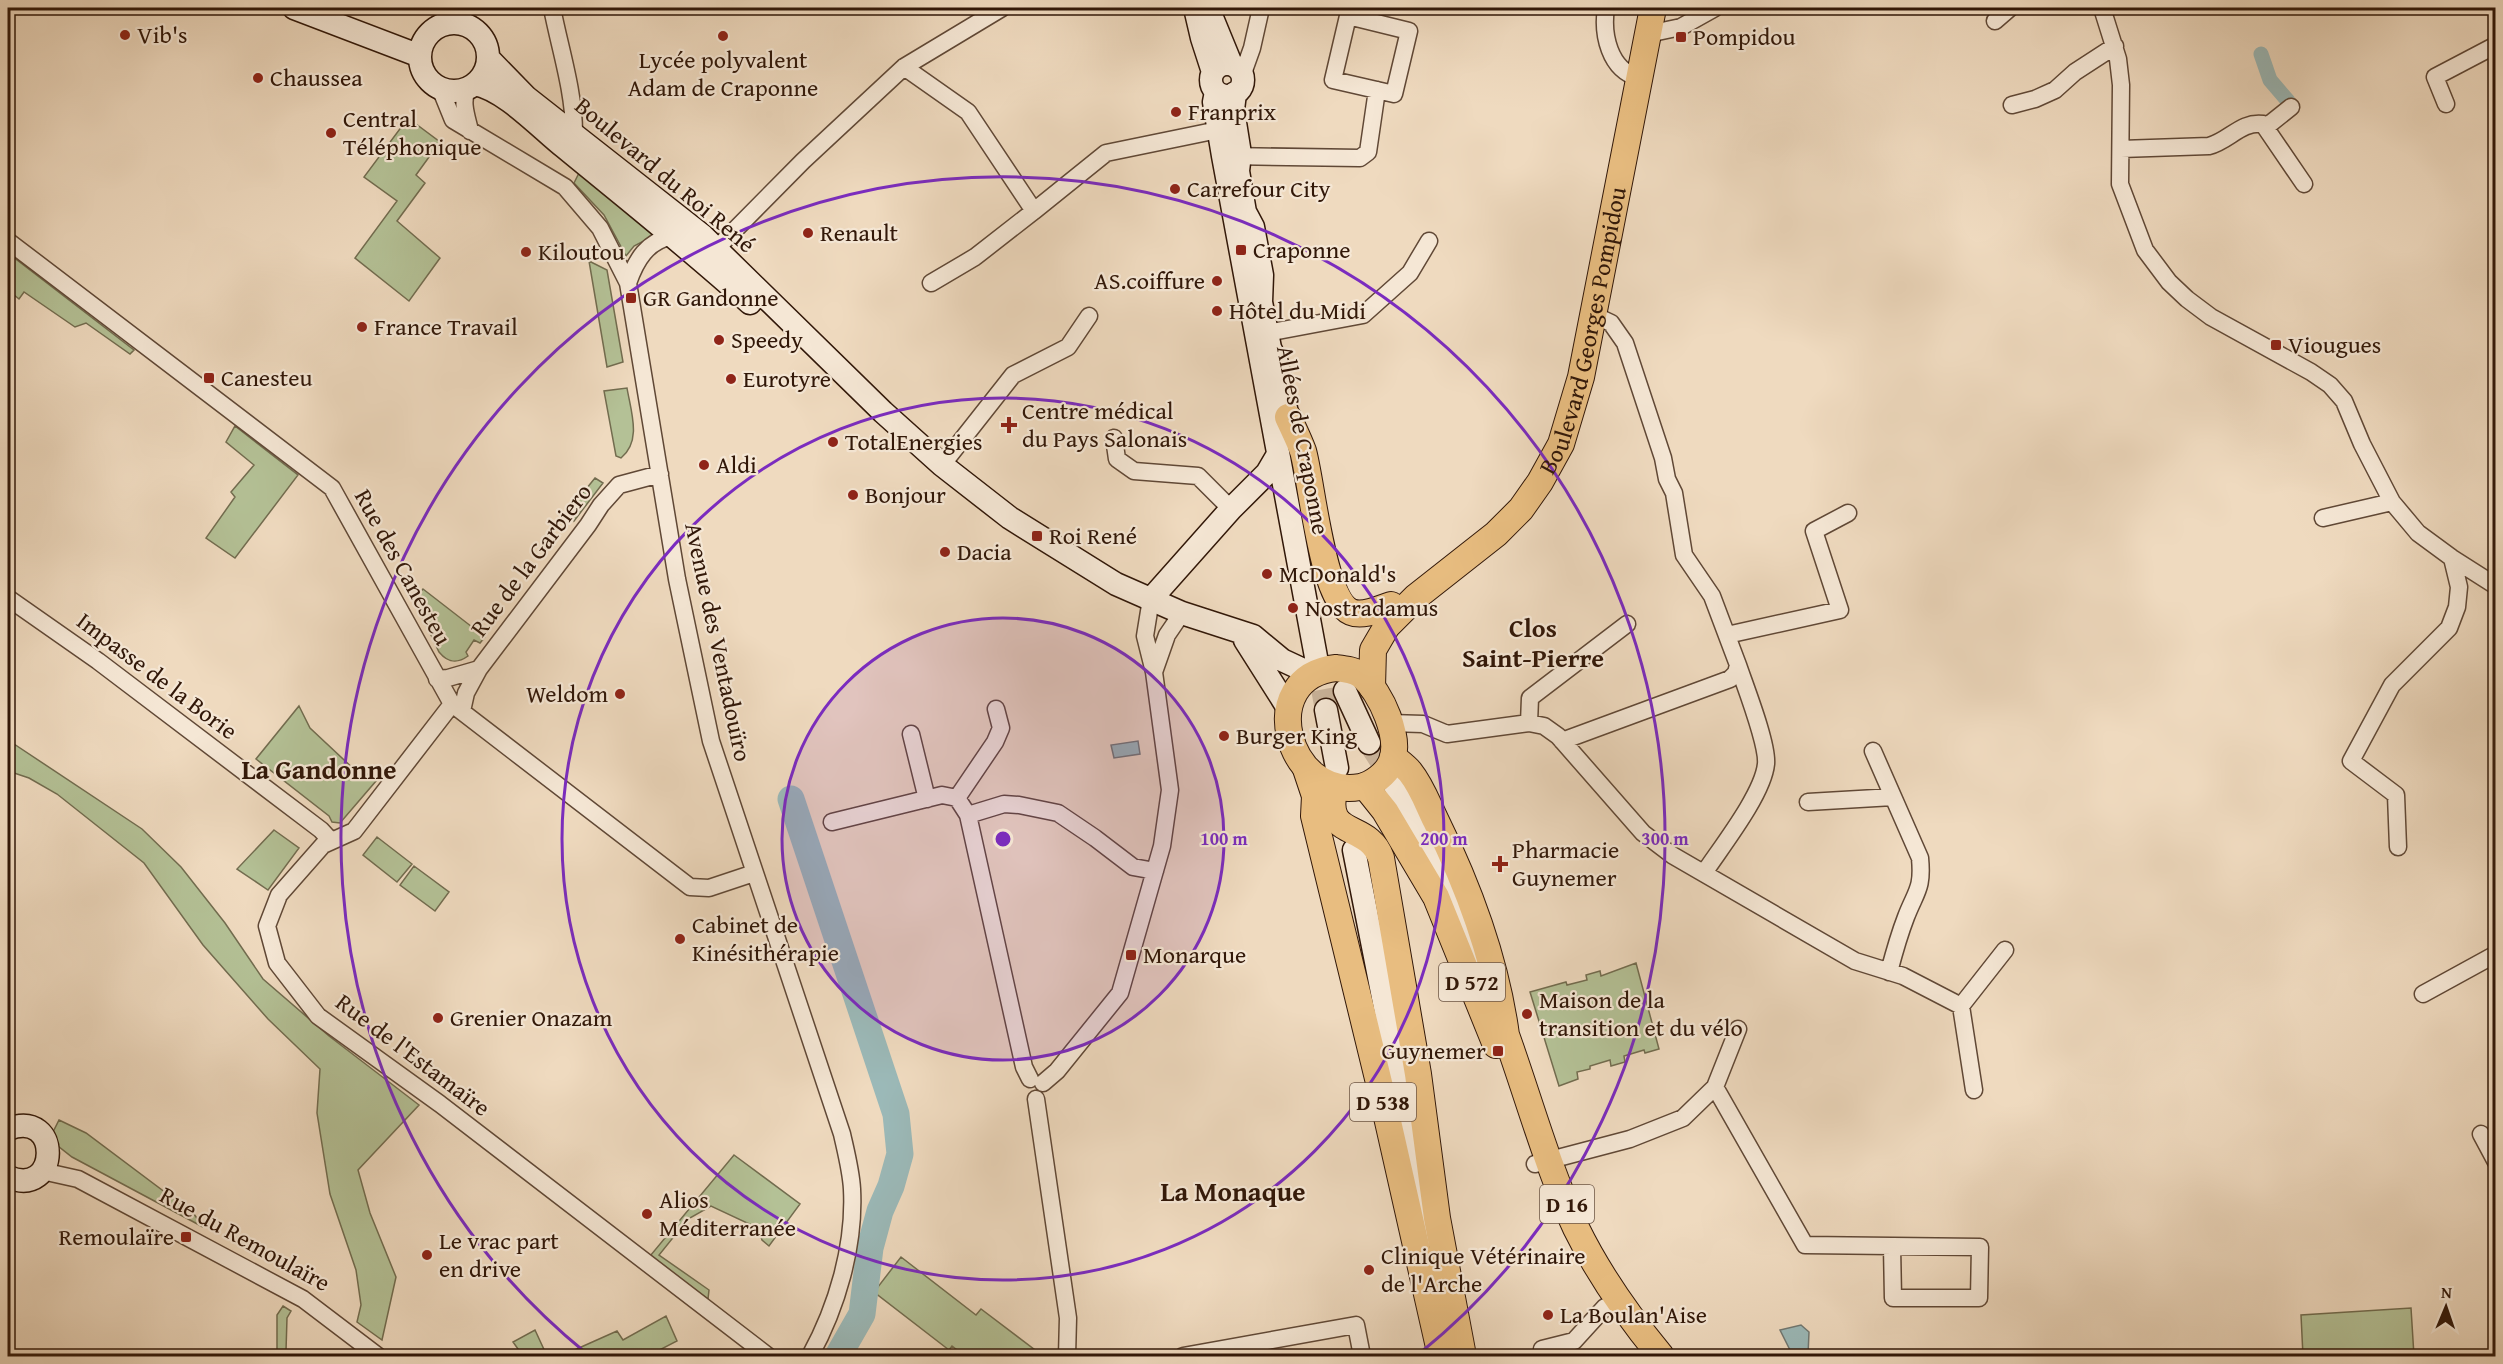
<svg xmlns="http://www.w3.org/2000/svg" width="2503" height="1364" font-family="'Gentium Book Plus',serif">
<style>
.green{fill:#b4c196;stroke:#726c4f;stroke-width:1.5}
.water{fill:#9bb9b8;stroke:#717872;stroke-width:1.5}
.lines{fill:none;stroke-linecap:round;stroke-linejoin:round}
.canal{stroke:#9bb9b8;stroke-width:15}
.river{stroke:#9bb9b8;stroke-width:27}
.secondary-tunnel{stroke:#c9b39a;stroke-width:22;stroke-dasharray:22 11;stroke-linecap:butt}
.street-casing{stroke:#604836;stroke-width:19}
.secondary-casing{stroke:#311708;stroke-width:25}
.primary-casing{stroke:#311708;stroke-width:28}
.street{stroke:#f5e7d5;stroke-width:16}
.secondary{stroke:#f5e7d5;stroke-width:22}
.primary{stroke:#e8bd80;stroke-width:26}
.ring{fill:none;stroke:#7b2cbf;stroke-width:3}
.poi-dot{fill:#8f2418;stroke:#f5e7d5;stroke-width:2}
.labels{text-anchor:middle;stroke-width:4.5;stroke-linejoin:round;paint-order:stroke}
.shield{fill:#f5e7d5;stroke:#6c5546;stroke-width:1.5}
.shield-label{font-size:22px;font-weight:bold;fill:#311708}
.poi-label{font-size:24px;fill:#311708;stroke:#f5e7d5;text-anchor:start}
.street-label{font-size:24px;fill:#311708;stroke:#f5e7d5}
.neighbourhood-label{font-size:26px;font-weight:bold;fill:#311708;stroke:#f5e7d5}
.quarter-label{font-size:27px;font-weight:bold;fill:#311708;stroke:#f5e7d5}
.centre{fill:#7b2cbf;stroke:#f5e7d5;stroke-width:3}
.ring-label{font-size:18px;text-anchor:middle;font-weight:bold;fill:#7b2cbf;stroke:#f5e7d5;stroke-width:4.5;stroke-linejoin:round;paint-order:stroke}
</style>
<rect width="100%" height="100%" fill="#efdabf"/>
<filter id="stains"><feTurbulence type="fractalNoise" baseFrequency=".00333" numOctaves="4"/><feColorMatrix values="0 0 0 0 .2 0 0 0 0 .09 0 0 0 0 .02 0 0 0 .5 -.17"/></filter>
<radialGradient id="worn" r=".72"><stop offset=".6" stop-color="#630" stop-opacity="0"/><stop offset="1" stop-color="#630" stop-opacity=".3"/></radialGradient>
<path class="green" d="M 408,118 L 440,142 L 416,175 L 425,183 L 397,221 L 440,258 L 409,301 L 355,258 L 397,201 L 364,177 Z
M 580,171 L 657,234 L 634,246 L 626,256 L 604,215 L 574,183 Z
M 8,253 L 134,350 L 130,354 L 86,323 L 75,327 L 24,292 L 19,299 L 8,290 Z
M 589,261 L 607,270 L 623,362 L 607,367 Z
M 627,388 C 631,412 642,441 621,458 L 616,456 L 604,391 Z
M 235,426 L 298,475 L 235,558 L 206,538 L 235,497 L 231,492 L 254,465 L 226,442 Z
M 595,478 L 603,483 L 574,521 L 569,510 Z
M 423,589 L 485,637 L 480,643 L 474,640 L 466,652 L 468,656 C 457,664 448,663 439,652 L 417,605 L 415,598 Z
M 299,706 L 310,728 L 358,773 L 365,772 L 376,781 L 340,823 L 332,822 L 329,816 L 256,759 Z
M 8,740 L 142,829 L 181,867 L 225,923 L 263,979 L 329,1036 L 419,1105 L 358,1170 L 370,1213 L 396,1277 L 382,1340 L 357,1322 L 361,1305 L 356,1270 L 330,1194 L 317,1113 L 320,1069 L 268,1019 L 203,945 L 144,863 L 57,794 L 29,778 L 8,771 Z
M 274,830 L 299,848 L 268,890 L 237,869 Z
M 377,837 L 412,864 L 397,882 L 363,855 Z
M 414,866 L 449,892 L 435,911 L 400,885 Z
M 1636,963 L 1659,1049 L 1645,1053 L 1644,1050 L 1624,1056 L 1625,1062 L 1611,1066 L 1610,1060 L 1590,1066 L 1590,1069 L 1577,1072 L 1578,1079 L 1559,1086 L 1530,992 L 1566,982 L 1567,985 L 1587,980 L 1586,975 L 1600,971 L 1601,976 Z
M 59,1120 L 86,1133 L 194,1214 L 203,1227 L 72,1157 L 58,1146 L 53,1132 Z
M 734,1155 L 800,1204 L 769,1246 L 762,1240 L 758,1228 L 711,1206 L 688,1219 L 659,1255 L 709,1290 L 708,1299 L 650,1256 Z
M 901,1257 L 976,1315 L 981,1309 L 1043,1356 L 965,1356 L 952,1346 L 949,1350 L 874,1292 Z
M 283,1306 L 291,1311 L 287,1318 L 286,1351 L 277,1351 L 277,1315 Z
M 2411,1308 L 2414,1356 L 2303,1356 L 2301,1315 Z
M 666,1316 L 677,1341 L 648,1356 L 561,1356 L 617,1331 L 623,1340 Z
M 535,1330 L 547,1356 L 523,1356 L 513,1342 Z"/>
<path class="water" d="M 1138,741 L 1140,754 L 1114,758 L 1111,745 Z
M 1801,1325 L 1809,1332 L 1808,1355 L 1808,1356 L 1793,1356 L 1780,1330 Z"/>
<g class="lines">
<path class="canal" d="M 2261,54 L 2270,80 L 2288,101"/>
<path class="river" d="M 791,799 L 896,1114 L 900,1154 L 891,1186 L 880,1211 L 870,1248 L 862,1314 L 838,1356"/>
<path class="secondary-tunnel" d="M 1316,657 L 1326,710
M 1369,743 L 1395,784"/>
<g class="street-casing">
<path id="street" d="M 552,8 C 560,49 574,91 574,133
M 1606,8 C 1602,34 1609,70 1639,78
M 2102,8 L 2118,59 L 2121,85 L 2120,184 L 2145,250 L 2169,282 L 2187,299 L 2211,317 L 2311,372 L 2330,385 L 2344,401 L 2362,444 L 2392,502 L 2418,533 L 2452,558 L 2496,586
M 1348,16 L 1409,31 L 1394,94 L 1333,80 L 1348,16 L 1351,8
M 1995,21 L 2010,8
M 1648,34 L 1681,27 L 1715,8
M 904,67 L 968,112 L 1034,211 L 1106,153 L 1218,130
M 1242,76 L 1252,48 L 1261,8
M 440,88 L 453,120 L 565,187 L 600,228 L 628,283 L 677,579 L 711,741 L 842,1134 C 846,1152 851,1171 852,1189 C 855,1246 837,1307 810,1356
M 467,89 C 461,103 467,117 470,131
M 2446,104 L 2435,77 L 2496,45
M 2012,105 L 2035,99 L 2055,90 L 2075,72 L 2115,46
M 2266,127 L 2291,107
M 2121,149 L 2209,146 C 2229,141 2241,121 2263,124 L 2304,184
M 1229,156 L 1360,158 L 1368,152 L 1377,90
M 8,241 L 332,488 L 452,704 L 690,887 L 709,888 L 754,873
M 716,249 L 803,161 L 904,67 L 1002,8
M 628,283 C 636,260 647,241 673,236
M 931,283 L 975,257 L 1034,211
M 1267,333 L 1363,315 L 1410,273 L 1429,241
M 1114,438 L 1117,459 L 1134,471 L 1198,476 L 1231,509
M 942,465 L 1013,375 L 1068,347 L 1089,316
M 2323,518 L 2392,502
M 8,598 L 98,661 L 321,830 L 331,841
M 1727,635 L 1840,610 L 1814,531 L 1848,513
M 479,669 L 588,525 L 601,505 L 619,485 L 660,474
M 1154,672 L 1167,635 L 1182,613
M 437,679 L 448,678 L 479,669 L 466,693 L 462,711
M 452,704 L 354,831 L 323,845 L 279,895 L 267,926 L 277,963 L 318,1016 L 440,1104 L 768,1356
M 1390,723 L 1423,724 L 1447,734 L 1529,723 L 1544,726 L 1558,736 L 1643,833 L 1672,855 L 1855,961 L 1903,976 L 1961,1006 L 1974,1090
M 1529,723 L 1530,698 L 1627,624
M 911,734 L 927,799
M 1562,741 L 1730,679 L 1736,673 L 1738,665 L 1712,596 L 1684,555 L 1674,493 L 1667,479 L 1663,458 L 1625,343 L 1611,323 L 1592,314
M 1873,751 L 1920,858 C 1923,889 1916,891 1906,917 C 1899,935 1894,953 1889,972
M 957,798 L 995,742 L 1001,728 L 996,709
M 1808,802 L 1893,797
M 968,815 L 1004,804 L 1019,805 L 1058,813 L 1095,838 L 1133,867 L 1155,871
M 832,822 L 942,795 L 957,798 L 968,815 L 1024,1067 L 1030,1079
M 2398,847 L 2396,795 L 2351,761 L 2392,685 L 2449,628 L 2457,607 L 2459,587 L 2452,558
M 1704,873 C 1722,846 1763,794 1766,764 C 1768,744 1745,686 1738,665
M 2423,994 L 2496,954
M 1961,1006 L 2005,950
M 1043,1083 L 1057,1071 L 1120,993 L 1162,846 L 1170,790 L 1154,672 L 1145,636 L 1151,599
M 1715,1087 L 1805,1245 L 1980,1247 L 1979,1298 L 1893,1298 L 1892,1246
M 1036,1099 L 1068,1318 L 1067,1356
M 2481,1134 L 2496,1162
M 1535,1164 L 1630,1139 L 1683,1118 L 1715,1087 L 1738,1029
M 42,1171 L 78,1179 L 303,1299 L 378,1356
M 1183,1356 L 1356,1325 L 1362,1356
M 1543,1356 L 1542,1349 L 1574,1341 L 1605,1307"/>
</g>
<g class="secondary-casing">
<path id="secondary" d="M 294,8 L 420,56
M 1195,8 L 1202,38 L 1213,72
M 1208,8 L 1231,64
M420 57a34 34 0 1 1 68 0a34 34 0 1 1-68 0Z
M 489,59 L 526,97 L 703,236 L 883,412 L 942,465 L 1010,518 L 1116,584 L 1182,613 L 1253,636 L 1282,660 L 1312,674
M1211 80a16 16 0 1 1 32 0a16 16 0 1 1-32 0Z
M 475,84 C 505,90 539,127 564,147 C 626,198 689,248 750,303
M 1216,92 L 1214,102 L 1223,156 L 1316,657
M 1235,93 L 1233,110 L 1240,154 L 1238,171 L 1245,212 L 1253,227 L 1262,275 L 1261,302 L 1270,348 L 1277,363 L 1291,434
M 1151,599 L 1231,509 L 1267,473 L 1277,456
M 1245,640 L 1288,708
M 1345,691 L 1369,743
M 1326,710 L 1337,768
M 1395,786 L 1456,909 L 1491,997
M 1354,850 L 1404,1104 L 1425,1235
M 8,1129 C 62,1108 60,1199 8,1177"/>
</g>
<g class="primary-casing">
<g id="primary">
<path d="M 1288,417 C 1293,428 1299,440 1303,451 C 1312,482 1322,600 1351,612 C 1363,617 1379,609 1391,605"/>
<path d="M 1336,668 C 1345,669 1355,670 1362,676 C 1381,692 1402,739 1391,763 C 1386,774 1372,785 1360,787 C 1287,800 1254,677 1336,668 Z"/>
<path id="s1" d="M 1372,687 L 1373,650 L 1387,626 L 1416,597 L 1496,534 L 1521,509 L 1540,482 L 1561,444 L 1581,377 L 1653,8"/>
<path d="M 1393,757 C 1399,762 1406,767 1410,772 C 1422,787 1428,805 1436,821 C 1469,888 1496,961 1506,1035 C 1529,1099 1547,1166 1576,1228 C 1599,1275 1628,1316 1661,1356"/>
<path d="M 1306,769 L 1315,796 L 1314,816 L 1382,1095 L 1441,1356"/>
<path d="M 1365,786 L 1385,811 L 1436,897 L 1496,1045"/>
<path d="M 1335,787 C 1321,841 1368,820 1381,858 L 1418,1074 L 1437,1218 L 1463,1356"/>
</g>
</g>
<use href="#street" class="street"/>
<use href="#secondary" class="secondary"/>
<use href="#primary" class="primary"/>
</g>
<circle cx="1003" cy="839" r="221" fill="#7b2cbf" fill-opacity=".12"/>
<g class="ring">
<circle cx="1003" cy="839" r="221"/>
<circle cx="1003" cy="839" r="441"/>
<path d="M586 1353A662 662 0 1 1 1420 1353"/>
</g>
<g class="poi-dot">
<circle cx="125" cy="35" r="6"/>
<circle cx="723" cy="36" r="6"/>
<rect x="1675" y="31" width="12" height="12" rx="3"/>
<circle cx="258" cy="78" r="6"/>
<circle cx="1176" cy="112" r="6"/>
<circle cx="331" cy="133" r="6"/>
<circle cx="1175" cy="189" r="6"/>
<circle cx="808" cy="233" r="6"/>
<rect x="1235" y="244" width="12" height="12" rx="3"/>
<circle cx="526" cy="252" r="6"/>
<circle cx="1217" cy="281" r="6"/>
<rect x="625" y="292" width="12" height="12" rx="3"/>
<circle cx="1217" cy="311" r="6"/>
<circle cx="362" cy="327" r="6"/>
<circle cx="719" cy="340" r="6"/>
<rect x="2270" y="339" width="12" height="12" rx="3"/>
<rect x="203" y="372" width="12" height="12" rx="3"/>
<circle cx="731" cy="379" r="6"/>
<path d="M1006 416h6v6h6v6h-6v6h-6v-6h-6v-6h6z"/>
<circle cx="833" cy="442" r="6"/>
<circle cx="704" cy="465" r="6"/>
<circle cx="853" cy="495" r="6"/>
<rect x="1031" y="530" width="12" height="12" rx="3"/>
<circle cx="945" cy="552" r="6"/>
<circle cx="1267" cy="574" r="6"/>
<circle cx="1293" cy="608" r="6"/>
<circle cx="620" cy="694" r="6"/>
<circle cx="1224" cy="736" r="6"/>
<path d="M1497 855h6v6h6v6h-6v6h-6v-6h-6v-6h6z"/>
<circle cx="680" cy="939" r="6"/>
<rect x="1125" y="949" width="12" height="12" rx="3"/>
<circle cx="1527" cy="1014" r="6"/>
<circle cx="438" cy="1018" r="6"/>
<rect x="1492" y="1045" width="12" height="12" rx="3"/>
<circle cx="647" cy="1214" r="6"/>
<rect x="180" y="1231" width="12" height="12" rx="3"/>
<circle cx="427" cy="1255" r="6"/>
<circle cx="1369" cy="1270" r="6"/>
<circle cx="1548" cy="1315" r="6"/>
</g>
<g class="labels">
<g class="shield">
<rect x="1439" y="963" width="66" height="38" rx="4.5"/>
<rect x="1350" y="1083" width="66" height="38" rx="4.5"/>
<rect x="1540" y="1185" width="54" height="38" rx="4.5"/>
</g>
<g class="shield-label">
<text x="1472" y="990">D 572</text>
<text x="1383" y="1110">D 538</text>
<text x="1567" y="1212">D 16</text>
</g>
<g class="poi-label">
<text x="137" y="43">Vib's</text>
<text x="1693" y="45">Pompidou</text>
<text x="723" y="68" text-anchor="middle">Lycée polyvalent<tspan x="723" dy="28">Adam de Craponne</tspan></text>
<text x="270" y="86">Chaussea</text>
<text x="1188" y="120">Franprix</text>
<text x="343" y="127">Central<tspan x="343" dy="28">Téléphonique</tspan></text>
<text x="1187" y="197">Carrefour City</text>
<text x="820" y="241">Renault</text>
<text x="1253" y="258">Craponne</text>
<text x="538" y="260">Kiloutou</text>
<text x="1205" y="289" text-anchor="end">AS.coiffure</text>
<text x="643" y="306">GR Gandonne</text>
<text x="1229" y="319">Hôtel du Midi</text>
<text x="374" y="335">France Travail</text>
<text x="731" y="348">Speedy</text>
<text x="2288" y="353">Viougues</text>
<text x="221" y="386">Canesteu</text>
<text x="743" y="387">Eurotyre</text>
<text x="1022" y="419">Centre médical<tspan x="1022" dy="28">du Pays Salonais</tspan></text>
<text x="845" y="450">TotalEnergies</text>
<text x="716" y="473">Aldi</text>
<text x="865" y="503">Bonjour</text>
<text x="1049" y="544">Roi René</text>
<text x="957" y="560">Dacia</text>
<text x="1279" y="582">McDonald's</text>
<text x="1305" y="616">Nostradamus</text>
<text x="608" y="702" text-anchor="end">Weldom</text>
<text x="1236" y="744">Burger King</text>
<text x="1512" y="858">Pharmacie<tspan x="1512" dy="28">Guynemer</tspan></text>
<text x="692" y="933">Cabinet de<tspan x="692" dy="28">Kinésithérapie</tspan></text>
<text x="1143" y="963">Monarque</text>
<text x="1539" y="1008">Maison de la<tspan x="1539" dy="28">transition et du vélo</tspan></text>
<text x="450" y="1026">Grenier Onazam</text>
<text x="1486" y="1059" text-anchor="end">Guynemer</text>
<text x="659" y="1208">Alios<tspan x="659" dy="28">Méditerranée</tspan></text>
<text x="174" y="1245" text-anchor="end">Remoulaïre</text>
<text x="439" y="1249">Le vrac part<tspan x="439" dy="28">en drive</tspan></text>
<text x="1381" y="1264">Clinique Vétérinaire<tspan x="1381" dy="28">de l'Arche</tspan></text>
<text x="1560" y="1323">La Boulan'Aise</text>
</g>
<g class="street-label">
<text transform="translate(665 175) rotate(40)" y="8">Boulevard du Roi René</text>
<text dy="8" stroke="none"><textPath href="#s1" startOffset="435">Boulevard Georges Pompidou</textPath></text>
<text transform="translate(1303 440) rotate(79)" y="8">Allées de Craponne</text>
<text transform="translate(531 560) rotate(-53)" y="8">Rue de la Garbiero</text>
<text transform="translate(403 567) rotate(61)" y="8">Rue des Canesteu</text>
<text transform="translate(718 642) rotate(78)" y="8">Avenue des Ventadouïro</text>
<text transform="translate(157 676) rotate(37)" y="8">Impasse de la Borie</text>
<text transform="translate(413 1055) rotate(37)" y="8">Rue de l'Estamaïre</text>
<text transform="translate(245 1239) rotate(29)" y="8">Rue du Remoulaïre</text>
</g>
<g class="neighbourhood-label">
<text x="1533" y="637">Clos<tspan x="1533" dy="30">Saint-Pierre</tspan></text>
</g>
<g class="quarter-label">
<text x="319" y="779">La Gandonne</text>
<text x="1233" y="1201">La Monaque</text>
</g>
</g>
<circle cx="1003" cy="839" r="9" class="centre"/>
<g class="ring-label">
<text x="1224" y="845">100 m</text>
<text x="1444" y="845">200 m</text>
<text x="1665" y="845">300 m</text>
</g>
<rect width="2503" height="1364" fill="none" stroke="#efdabf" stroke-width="30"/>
<rect x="9" y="9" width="2485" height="1346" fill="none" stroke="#311708" stroke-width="3"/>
<rect x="15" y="15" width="2473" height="1334" fill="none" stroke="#311708" stroke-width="1.5"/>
<g transform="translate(2446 1307) rotate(2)" stroke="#f5e7d5" stroke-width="4.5" paint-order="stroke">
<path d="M0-4.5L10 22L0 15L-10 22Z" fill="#311708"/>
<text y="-9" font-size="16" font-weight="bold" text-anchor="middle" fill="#311708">N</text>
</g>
<rect width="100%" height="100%" filter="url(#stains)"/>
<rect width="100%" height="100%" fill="url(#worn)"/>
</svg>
